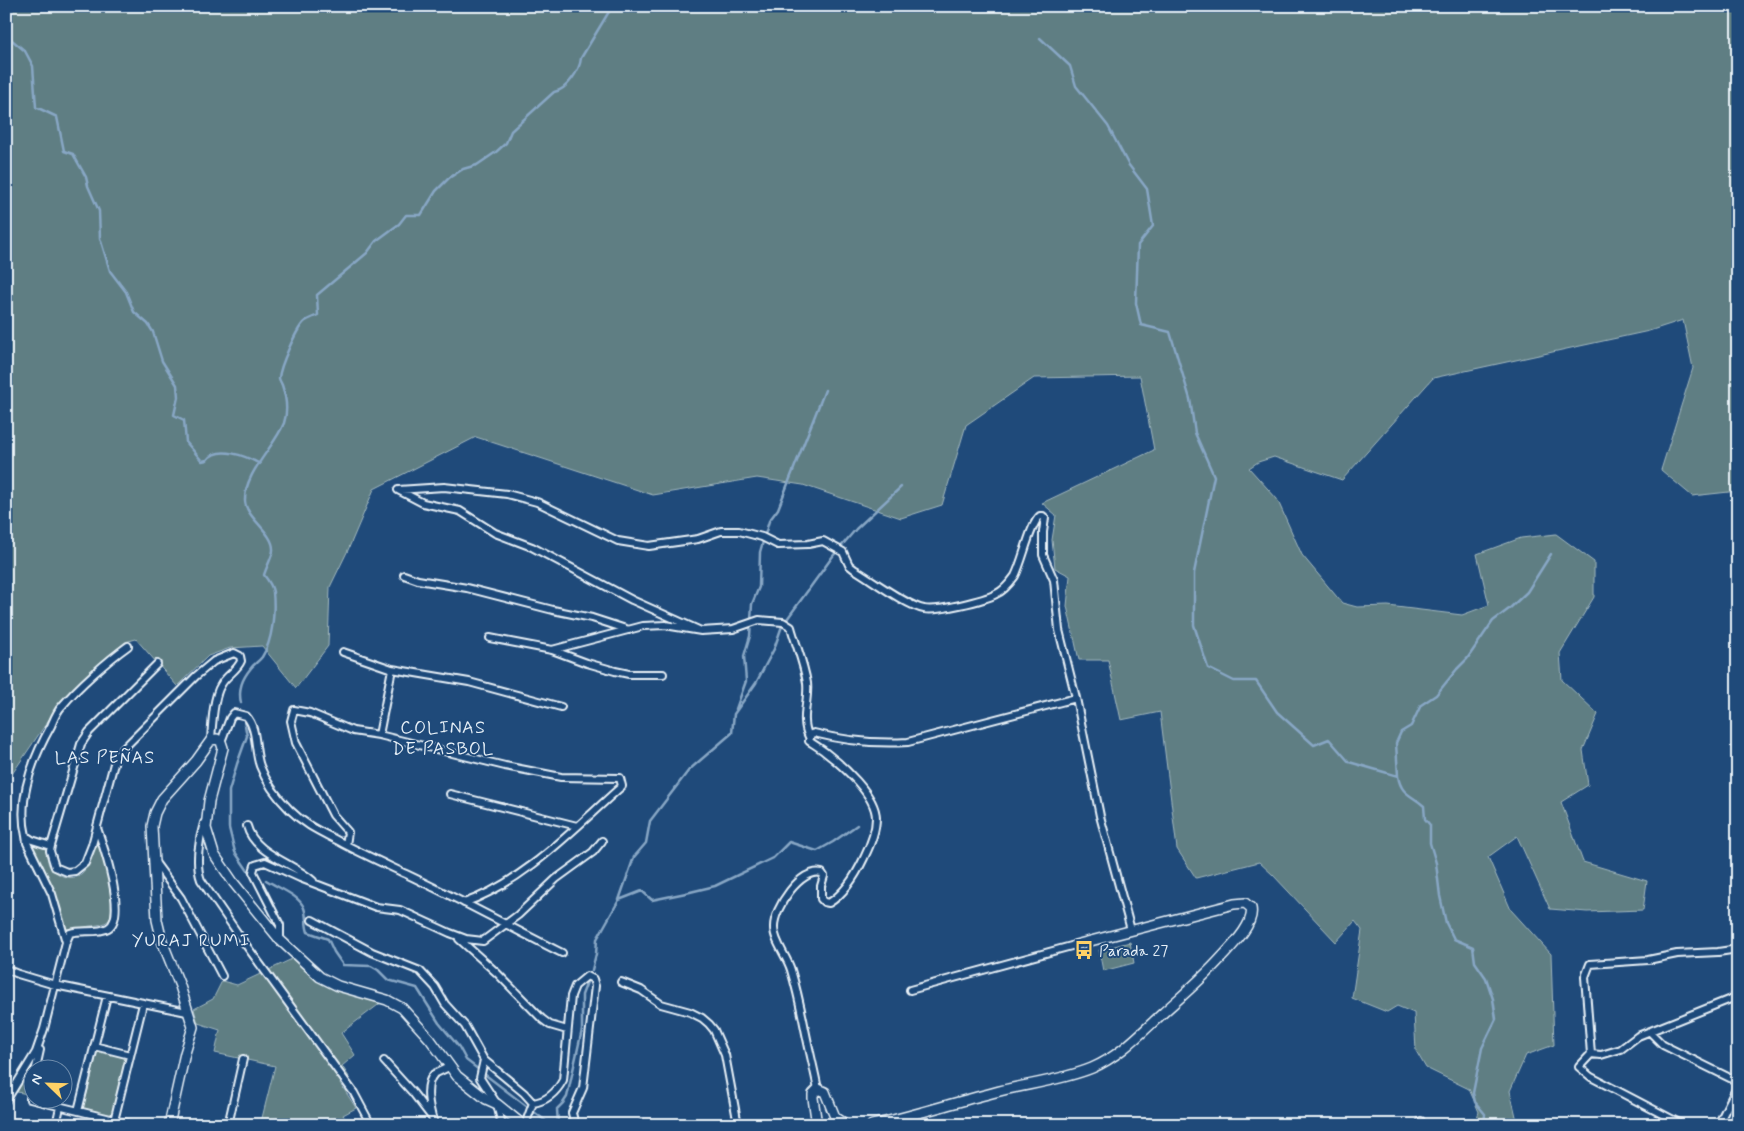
<svg xmlns="http://www.w3.org/2000/svg" width="1744" height="1131" font-family="Mynerve,sans-serif">
<style>
.green{fill:#5e7e83;stroke:#a3b8be}
.lines{fill:none;stroke-linecap:round;stroke-linejoin:round}
.stream{stroke:#88a7c5;stroke-width:2.5}
.street-casing{stroke:#e8f1f8;stroke-width:10}
.secondary-casing{stroke:#e8f1f8;stroke-width:12}
.street{stroke:#1f4a7a;stroke-width:6}
.secondary{stroke:#1f4a7a;stroke-width:9}
.labels{text-anchor:middle;stroke-width:4;stroke-linejoin:round;paint-order:stroke}
.poi-label{font-size:16px;fill:#e8f1f8;stroke:#1f4a7a;text-anchor:start}
.neighbourhood-label{font-size:18px;letter-spacing:1px;fill:#e8f1f8;stroke:#1f4a7a}
</style>
<rect width="100%" height="100%" fill="#1f4a7a"/>
<filter id="ink" filterUnits="userSpaceOnUse"><feTurbulence type="fractalNoise" baseFrequency=".02" numOctaves="2"/><feDisplacementMap in="SourceGraphic" scale="10" xChannelSelector="R" yChannelSelector="G"/><feConvolveMatrix kernelMatrix="1 2 1 2 8 2 1 2 1" color-interpolation-filters="sRGB"/></filter>
<g filter="url(#ink)">
<path class="green" d="M 6,6 L 1738,6 L 1738,491 L 1692,496 L 1661,470 L 1693,368 L 1683,320 L 1649,331 L 1433,378 L 1342,480 L 1274,457 L 1258,462 L 1249,468 L 1277,499 L 1302,555 L 1342,603 L 1357,607 L 1388,606 L 1462,615 L 1489,605 L 1477,554 L 1521,538 L 1556,534 L 1594,562 L 1594,597 L 1560,653 L 1562,680 L 1598,714 L 1583,750 L 1588,785 L 1561,802 L 1583,862 L 1647,881 L 1643,910 L 1587,912 L 1550,909 L 1517,836 L 1488,857 L 1511,910 L 1551,954 L 1554,1045 L 1526,1055 L 1510,1091 L 1518,1125 L 1474,1125 L 1479,1112 L 1469,1089 L 1426,1068 L 1416,1051 L 1414,1013 L 1397,1006 L 1387,1012 L 1352,998 L 1362,930 L 1355,921 L 1336,942 L 1273,875 L 1259,862 L 1196,878 L 1177,849 L 1160,712 L 1121,720 L 1108,660 L 1079,660 L 1067,606 L 1070,576 L 1055,568 L 1052,540 L 1056,515 L 1042,503 L 1154,450 L 1140,376 L 1034,378 L 966,425 L 942,505 L 901,518 L 803,485 L 757,478 L 653,495 L 476,437 L 374,489 L 348,550 L 330,587 L 328,646 L 296,688 L 262,646 L 230,648 L 208,656 L 177,686 L 136,639 L 125,642 L 89,673 L 56,709 L 8,780 L 6,790 Z
M 97,838 C 103,854 120,907 109,920 C 104,925 97,925 90,926 C 83,927 75,930 67,929 L 54,892 L 31,844 L 47,849 C 47,854 47,860 49,865 C 55,875 72,883 82,873 C 91,864 94,850 97,838 Z
M 1130,942 L 1134,963 L 1103,971 L 1099,950 Z
M 292,959 L 314,979 L 335,990 L 382,1002 L 341,1033 L 355,1055 L 342,1066 L 349,1077 L 340,1083 L 356,1108 L 343,1115 L 349,1125 L 274,1125 L 261,1122 L 275,1066 L 215,1053 L 220,1030 L 198,1023 L 194,1009 L 213,999 L 222,981 L 237,985 Z
M 98,1049 L 127,1057 L 113,1116 L 83,1109 Z
M 35,1062 L 28,1094 L 17,1092 Z"/>
<g class="lines">
<path class="stream" d="M 6,35 L 25,51 L 33,66 L 36,107 L 57,117 L 64,151 L 73,154 L 86,177 L 88,186 L 99,211 L 100,238 L 110,271 L 126,292 L 134,312 L 148,324 L 153,332 L 162,361 L 177,385 L 178,397 L 174,415 L 184,420 L 186,442 L 202,461 L 207,460 C 218,445 246,456 260,464
M 1040,38 L 1070,66 L 1076,86 L 1108,126 L 1128,164 L 1147,189 L 1153,226 L 1138,245 L 1136,303 L 1141,325 L 1170,332 L 1190,399 L 1195,433 L 1214,476 L 1194,573 L 1194,625 L 1208,668 L 1234,681 L 1256,681 L 1277,712 L 1314,745 L 1329,739 L 1349,762 L 1398,776 C 1401,795 1412,795 1424,806 L 1425,819 L 1430,825 L 1430,843 L 1436,863 L 1440,896 L 1446,923 L 1454,939 L 1473,947 L 1475,962 L 1486,978 L 1493,999 L 1496,1019 L 1482,1048 L 1473,1093 L 1475,1102 L 1485,1114 L 1484,1125
M 241,703 C 238,689 242,679 251,668 C 254,664 259,661 262,657 C 273,640 275,612 273,592 C 272,586 268,580 264,575 C 266,568 273,555 273,550 C 274,533 246,518 245,501 C 244,473 274,448 284,423 C 288,411 286,397 282,385 C 281,383 279,380 279,378 C 280,366 296,330 304,322 C 308,319 314,317 318,315 L 317,295 L 367,253 L 376,241 L 399,224 L 406,215 L 421,215 L 436,191 L 449,178 L 463,169 L 477,165 L 496,152 L 506,143 L 511,131 L 554,92 C 567,90 580,70 581,58 L 610,10 L 610,6
M 736,709 L 746,681 L 744,656 L 750,636 L 752,604 L 759,587 L 760,552 L 769,521 L 778,509 L 825,390
M 244,720 L 247,736 L 237,764 L 229,791 L 229,828 L 235,852 L 248,871
M 1398,776 L 1396,743 L 1401,732 L 1411,726 L 1421,705 L 1436,695 L 1457,669 L 1467,659 L 1493,621 L 1509,609 L 1527,592 L 1551,554
M 266,880 C 278,888 299,895 304,908 C 307,916 305,924 308,932 L 328,939 L 334,952 L 343,965 L 371,966 L 378,970 L 388,980 L 417,988 L 439,1023 L 459,1047 L 466,1060 L 551,1125
M 619,900 L 642,891 L 652,900 L 686,893 L 715,886 L 773,858 L 789,842 L 817,851 L 833,842 L 857,825
M 592,970 L 596,954 L 597,939 L 619,900 L 634,857 L 646,843 L 650,821 L 689,770 L 732,733 L 734,714 L 756,683 L 774,649 L 782,626 L 833,556 L 856,529 L 901,487
M 558,1125 L 557,1109 L 563,1103 L 567,1097 L 582,1030 L 582,995 L 587,982"/>
<g class="street-casing">
<path id="street" d="M 404,575 L 418,580 L 467,588 L 553,610 L 592,618 L 629,630
M 701,631 L 632,600 L 532,547 L 495,533 L 460,511 L 423,503 L 398,490 L 444,487 L 507,494 L 537,502 L 618,541 L 649,546 L 698,539 L 721,531 L 739,531 L 762,537 L 778,545 L 808,544 L 823,541 L 843,552 L 849,565 L 854,569 C 871,579 907,606 924,609 C 936,612 985,600 996,594 C 1003,591 1010,583 1015,576 C 1023,561 1030,524 1040,516 L 1043,516 L 1045,518 L 1043,532 L 1043,555 L 1054,580 L 1059,630 L 1076,698 L 1100,816 L 1131,930
M 490,638 L 552,650 L 587,663 L 615,671 L 629,674 L 663,674
M 552,650 L 643,626 L 665,625 L 701,631 L 733,629 L 759,620 L 783,622 L 791,627 C 796,645 804,664 807,683 C 809,701 800,719 809,737
M 343,652 L 392,669 L 469,682 L 561,707
M 157,664 L 89,732 L 81,744 L 51,846 L 50,851 L 55,867 L 67,872 L 75,871 L 85,863 L 92,845 L 116,756 L 196,676 L 214,661 L 234,653 L 240,656 L 241,661 C 237,671 226,675 221,685 C 213,697 212,726 211,740
M 379,735 L 392,669
M 221,742 L 230,718 L 234,713 L 246,716 C 258,729 254,750 260,766 C 266,782 278,798 290,810 C 307,827 324,833 344,844 C 365,855 385,864 406,874 C 459,899 510,927 562,953
M 450,794 L 577,826
M 204,823 C 199,839 195,864 201,880 L 243,941 L 354,1093 L 371,1125
M 247,826 C 254,854 294,863 313,881
M 26,836 L 27,843 L 52,894 L 66,942
M 346,845 L 348,832 L 333,815 L 296,743 L 291,721 L 294,710 L 310,713 L 353,731 L 379,735 L 505,766 L 561,777 L 620,778 L 622,786 C 573,829 526,881 464,903
M 51,846 L 32,840 L 26,836 C 17,799 33,758 51,726 C 54,719 57,711 62,706 C 79,686 107,661 128,646
M 154,861 L 181,898 L 222,976
M 312,920 L 372,952 L 420,971 L 435,987 L 445,1004 L 465,1026 L 484,1060 L 524,1093 L 533,1103
M 459,939 L 497,973 L 542,1019 L 550,1025 L 567,1030
M 280,940 L 280,925 L 253,872 L 255,865 L 265,862 L 300,878 L 376,907 L 400,910 L 450,933 L 466,939 L 483,941 L 518,915 L 556,879 L 593,852 L 602,841
M 6,969 L 18,974 L 55,985 L 187,1012
M 621,982 L 641,990 L 661,1004 L 690,1012 L 702,1018 L 709,1024 L 714,1030 L 725,1055 L 738,1125
M 910,990 L 1075,945
M 1650,1032 L 1663,1045 L 1738,1082
M 94,1046 L 130,1055
M 1591,1054 L 1601,1055 L 1621,1049 L 1638,1036 L 1738,996
M 484,1060 L 480,1078 L 497,1104 L 502,1125
M 384,1061 L 413,1093 L 433,1119
M 36,1068 L 40,1050
M 32,1085 L 30,1099 L 135,1125
M 818,1089 C 814,1069 809,1049 805,1029 C 801,1009 797,990 791,970 C 787,956 774,942 774,928 C 773,909 801,867 822,873 L 824,876 L 821,886 L 821,899 L 824,902 L 829,903 C 845,893 856,875 864,858 C 870,846 876,831 876,818 C 876,795 842,765 825,752 C 820,748 815,745 809,741 L 811,734 L 814,733 C 845,741 876,744 908,742 L 1076,698
M 6,1101 L 36,1052 L 44,1029 L 66,942 L 70,933 C 82,929 97,934 108,928 C 128,917 103,845 97,828
M 78,1111 L 107,996
M 642,1124 L 642,1125
M 56,1125 L 60,1107
M 113,1125 L 143,1004
M 228,1125 L 243,1059
M 434,1125 C 430,1110 423,1086 434,1074 L 449,1067
M 525,1125 L 533,1103 C 547,1101 556,1093 563,1080 L 571,996 L 575,986 L 587,976 L 593,979 L 595,986 L 583,1088 L 572,1113 L 575,1125
M 1419,1125 L 1421,1121
M 1683,1125 L 1591,1077 L 1579,1067 L 1591,1054 L 1585,977 L 1590,964 L 1648,960 L 1677,954 L 1718,952 L 1738,949
M 1718,1125 L 1738,1085"/>
</g>
<g class="secondary-casing">
<path id="secondary" d="M 169,1125 L 185,1053 L 193,1027 L 180,986 L 162,941 L 157,920 L 152,826 L 155,813 L 162,799 L 196,761 L 211,740 L 217,739 L 221,742 L 223,748 L 209,801 L 206,828 L 214,854 L 233,882 L 280,940 L 320,977 L 338,986 L 387,1000 L 402,1008 L 430,1039 L 457,1076 L 486,1099 L 497,1104 L 523,1125
M 817,1125 L 813,1098 L 813,1094 L 818,1089 L 825,1092 L 835,1117 L 847,1125
M 872,1125 C 912,1116 952,1103 992,1093 C 1025,1084 1060,1081 1092,1068 C 1120,1056 1141,1033 1163,1013 C 1183,995 1203,978 1221,958 C 1231,947 1255,924 1251,908 L 1245,903 L 1234,904 L 1075,945"/>
</g>
<use href="#street" class="street"/>
<use href="#secondary" class="secondary"/>
</g>
</g>
<defs>
<g id="bus-bare" transform="scale(1.5)"><path d="M-5-6H5V4H4V6H2V4H-2V6H-4V4H-5ZM-3.5-4V0h7V-4ZM-3.5 1.2v1.5H-2V1.2ZM2 1.2v1.5H3.5V1.2Z" fill="#ffd166" stroke="#1f4a7a" stroke-width="2.5" paint-order="stroke"/></g>
</defs>
<g fill-rule="evenodd">
<use href="#bus-bare" x="1084" y="950"/>
</g>
<g class="labels">
<g class="poi-label">
<text x="1099" y="956">Parada 27</text>
</g>
<g class="neighbourhood-label">
<text x="443" y="733">COLINAS<tspan x="443" dy="21">DE PASBOL</tspan></text>
<text x="105" y="763">LAS PEÑAS</text>
<text x="191" y="946">YURAJ RUMI</text>
</g>
</g>
<rect width="1744" height="1131" fill="none" stroke="#1f4a7a" stroke-width="25"/>
<rect x="12" y="12" width="1719" height="1106" fill="none" stroke="#e8f1f8" stroke-width="2" filter="url(#ink)"/>
<g transform="translate(48 1084) rotate(293)"><circle r="24" fill="#1f4a7a" stroke="#6f8dac"/>
<path d="M0-4L9 19L0 12L-9 19Z" fill="#ffd166"/>
<text y="-8" font-size="14" font-weight="bold" text-anchor="middle" fill="#e8f1f8">N</text>
</g>
</svg>
